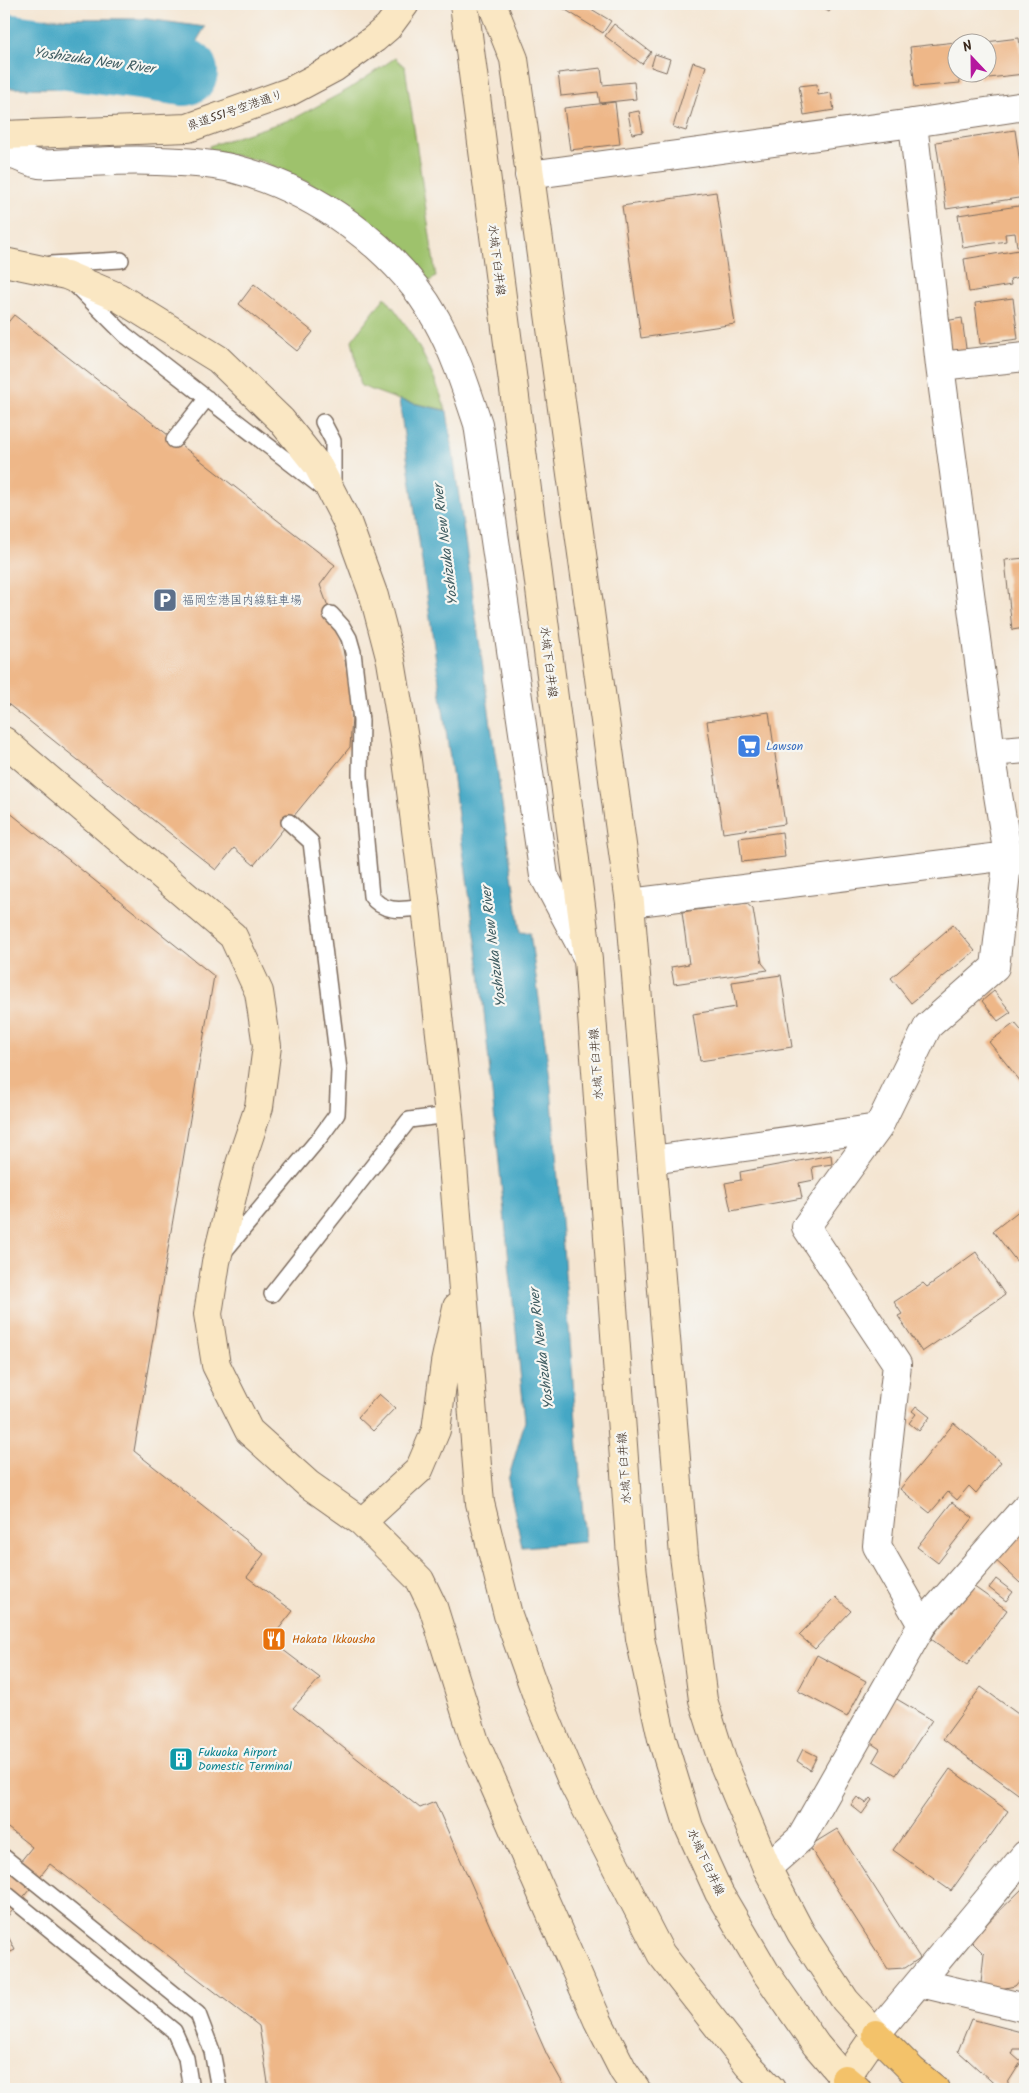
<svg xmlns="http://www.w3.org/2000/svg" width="1029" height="2093" font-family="Kalam,'Klee One',sans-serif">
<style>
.green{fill:#9ec26c;stroke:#6c7645}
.water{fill:#45a7c5;stroke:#406872}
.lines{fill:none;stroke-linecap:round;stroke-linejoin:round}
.river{stroke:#45a7c5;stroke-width:68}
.building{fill:#eeb788}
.lane-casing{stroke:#7c6b5d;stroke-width:18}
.street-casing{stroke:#7c6b5d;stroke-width:30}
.secondary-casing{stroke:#7c6b5d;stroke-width:30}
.primary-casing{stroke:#7c6b5d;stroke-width:30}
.lane{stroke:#fff;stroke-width:15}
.street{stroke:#fff;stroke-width:28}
.secondary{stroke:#fae7c3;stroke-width:28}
.primary{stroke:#f3c26a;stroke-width:28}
.labels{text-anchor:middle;stroke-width:4.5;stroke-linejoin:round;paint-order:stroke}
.street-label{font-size:12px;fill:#3b2a1e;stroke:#f6f6f2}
.service-label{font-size:12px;fill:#4e5e75;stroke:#f6f6f2;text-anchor:start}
.shop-label{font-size:12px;fill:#366cbe;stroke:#f6f6f2;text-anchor:start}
.food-label{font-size:12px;fill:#c56008;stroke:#f6f6f2;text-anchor:start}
.culture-label{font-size:12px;fill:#0d838f;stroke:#f6f6f2;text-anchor:start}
.water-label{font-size:14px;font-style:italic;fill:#3f5c61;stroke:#f6f6f2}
</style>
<rect width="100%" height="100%" fill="#f6f6f2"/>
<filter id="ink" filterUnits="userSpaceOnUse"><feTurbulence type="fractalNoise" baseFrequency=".02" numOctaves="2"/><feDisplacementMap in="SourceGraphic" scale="10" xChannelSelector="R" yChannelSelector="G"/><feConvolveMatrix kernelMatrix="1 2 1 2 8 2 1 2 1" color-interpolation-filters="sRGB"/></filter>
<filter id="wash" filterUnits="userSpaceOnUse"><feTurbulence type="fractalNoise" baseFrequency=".0096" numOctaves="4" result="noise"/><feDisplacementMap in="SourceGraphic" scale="20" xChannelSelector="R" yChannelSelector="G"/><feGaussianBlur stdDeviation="1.12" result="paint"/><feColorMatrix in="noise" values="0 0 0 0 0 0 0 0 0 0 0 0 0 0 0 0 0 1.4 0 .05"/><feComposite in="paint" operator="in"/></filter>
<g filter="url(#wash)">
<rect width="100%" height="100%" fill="#f4e5d1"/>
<path class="green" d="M 395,58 L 405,67 L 436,277 L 427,283 L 401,250 L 357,212 L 321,189 L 264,162 L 210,150 L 209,146 L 295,118 L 349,89 Z
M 385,297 C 413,331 432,368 446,410 L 399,400 L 361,386 L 352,340 Z"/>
<path class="water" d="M 4,18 L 147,19 L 205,27 L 165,95 L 112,89 L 4,88 Z
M 399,400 L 447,411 L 520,932 L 530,933 L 551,1086 L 585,1542 L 522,1547 L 508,1480 L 525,1421 L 479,963 Z"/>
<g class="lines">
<path class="river" d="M 4,47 L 184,72"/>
</g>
<g id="blocks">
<path class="building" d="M 556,4 L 583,4 L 611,21 L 603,33 Z
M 815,4 L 834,4 L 829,12 Z
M 614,24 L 651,52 L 642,64 L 605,36 Z
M 1019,38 L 1024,74 L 980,79 L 979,72 L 986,72 L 986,42 Z
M 956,42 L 956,72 L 959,72 L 960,83 L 915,87 L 910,47 Z
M 655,54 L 670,59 L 666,72 L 651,67 Z
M 693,62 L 706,66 L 686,131 L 673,127 Z
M 601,68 L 603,85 L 634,82 L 636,99 L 600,103 L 598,92 L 561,96 L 558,73 Z
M 817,84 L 818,95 L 831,93 L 834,110 L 804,115 L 799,86 Z
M 615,102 L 620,144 L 570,150 L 564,108 Z
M 639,111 L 643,132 L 632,134 L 628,113 Z
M 1015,130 L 1025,197 L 946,209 L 936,142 Z
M 716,192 L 735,324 L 641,338 L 622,206 Z
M 1025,205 L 1025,245 L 1017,246 L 1015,233 L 1005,234 L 1006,241 L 963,248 L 958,215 Z
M 1025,249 L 1025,289 L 1022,289 L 1020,277 L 1010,279 L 1011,285 L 969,292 L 964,259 Z
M 254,284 L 313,332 L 297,351 L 239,304 Z
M 1013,298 L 1018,339 L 980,344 L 975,303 Z
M 14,315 L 335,565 L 320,585 L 342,644 L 353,702 L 350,747 L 254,865 L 234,848 L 216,870 L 4,701 L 4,327 Z
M 962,318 L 967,356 L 950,359 L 945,321 Z
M 1025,558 L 1025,628 L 1012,630 L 1005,560 Z
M 769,712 L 785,824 L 723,833 L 707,721 Z
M 4,808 L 214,976 L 134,1451 L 264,1554 L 247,1577 L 293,1611 L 270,1640 L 320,1678 L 293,1708 L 420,1808 L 435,1802 L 547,2055 L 566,2089 L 269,2089 L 259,2026 L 50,1864 L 4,1921 L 4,1882 L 32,1847 L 4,1825 Z
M 782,832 L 785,857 L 742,862 L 739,838 Z
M 746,903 L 753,909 L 762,963 L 768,970 L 674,984 L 671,967 L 689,964 L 682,912 Z
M 953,925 L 975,951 L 911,1003 L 891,978 Z
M 781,975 L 792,1047 L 700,1061 L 693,1014 L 736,1007 L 732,982 Z
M 994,991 L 1011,1012 L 998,1021 L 982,1001 Z
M 1015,1023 L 1025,1035 L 1025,1087 L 989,1042 Z
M 831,1155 L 832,1164 L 812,1167 L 814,1180 L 799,1183 L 802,1198 L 731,1211 L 725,1183 L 741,1180 L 740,1172 Z
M 1025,1206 L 1025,1255 L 1017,1262 L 993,1231 Z
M 976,1252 L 1005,1295 L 922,1352 L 898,1316 L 902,1314 L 894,1302 L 923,1283 L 927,1287 Z
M 379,1394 L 395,1408 L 373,1431 L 358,1417 Z
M 916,1406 L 930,1417 L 919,1431 L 909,1423 L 916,1414 L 912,1411 Z
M 954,1423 L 1001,1462 L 976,1493 L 969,1486 L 957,1500 L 948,1492 L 930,1513 L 900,1489 Z
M 952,1502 L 973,1518 L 938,1563 L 917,1547 Z
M 1025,1514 L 1025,1578 L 1020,1583 L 990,1555 Z
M 996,1579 L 1013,1592 L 1006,1601 L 989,1588 Z
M 970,1584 L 1007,1610 L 967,1665 L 931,1639 Z
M 836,1597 L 851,1611 L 815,1649 L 799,1635 Z
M 817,1655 L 866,1681 L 847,1717 L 798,1691 Z
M 981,1687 L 1025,1719 L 1025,1799 L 943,1739 Z
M 895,1698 L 932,1720 L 896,1775 L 873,1761 L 880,1749 L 871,1743 Z
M 803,1749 L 817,1756 L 810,1770 L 797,1761 Z
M 950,1769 L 1008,1811 L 951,1891 L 893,1850 Z
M 857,1797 L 866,1803 L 870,1798 L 872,1800 L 862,1814 L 851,1805 Z
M 837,1829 L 920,1958 L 905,1968 L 888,1969 L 809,1846 Z
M 1025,1886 L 1025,1974 L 1015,1986 L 980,1993 L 984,1954 L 970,1940 Z
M 4,1928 L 15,1950 L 4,1955 Z
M 971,2019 L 1025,2033 L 1022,2049 L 1014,2049 L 1012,2054 L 1021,2062 L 1004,2089 L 1000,2089 L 958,2051 Z"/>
</g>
</g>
<g filter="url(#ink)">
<use href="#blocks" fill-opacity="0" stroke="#7c6b5d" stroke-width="1"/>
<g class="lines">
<g class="lane-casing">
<path id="lane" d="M 51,264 L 121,260
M 77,287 L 125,335 L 324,489
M 323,422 L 333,441 L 333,485
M 174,440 L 207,398
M 331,614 L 342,626 L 349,638 L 353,652 L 361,721 L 360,775 L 371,896 C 384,915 406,909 426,907
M 223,1253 L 321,1136 L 337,1114 L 339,1070 L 311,842 L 289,822
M 272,1294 L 409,1120 L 449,1115
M 4,1857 L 198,2014 L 212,2051 L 219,2089
M 4,1892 L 174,2031 L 186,2058 L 191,2089"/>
</g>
<g class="street-casing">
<path id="street" d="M 913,123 L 940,366 L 991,752
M 4,151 C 15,155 28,162 39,164 C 49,165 60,163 70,163 C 98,162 128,159 156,161 C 182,162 210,163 235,169 C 314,190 396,247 436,319 C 455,353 466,388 478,424 L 544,876 L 587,957
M 529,175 L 913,123 L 1025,106
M 940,366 L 1025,357
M 630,903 L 1008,856
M 652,1160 L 878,1128
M 922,1625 L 1025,1508
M 767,1868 L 801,1838 L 922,1625 L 877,1546 L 897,1364 L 806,1227 L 878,1128 L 928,1026 L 995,967 L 1008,856 L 991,752 L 1025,749
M 920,1983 L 1025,2008
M 876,2034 L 1025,1855"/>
</g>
<g class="secondary-casing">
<path id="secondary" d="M 464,4 L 588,960 L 631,1556 L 640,1638 L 662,1739 L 689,1827 L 719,1893 L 766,1973 L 816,2045 L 845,2079
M 492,4 L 514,59 L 630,903 L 684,1556 L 703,1700 L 722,1760 L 767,1868 L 801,1933 L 845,2000 L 876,2034 L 838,2089
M 4,135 L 188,128 L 289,92 L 334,68 L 374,39 L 388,27 L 405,4
M 4,262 L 66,275 L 118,297 L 218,359 L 281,420 L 318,466 L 347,522 L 374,596 L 391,661 L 405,745 L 426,907 L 449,1115 L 480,1503 L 508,1615 L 538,1699 L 573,1783 L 661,1954 L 748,2065 L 771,2089
M 4,741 L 233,936 L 259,992 L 267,1046 L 259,1107 L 240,1164 L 216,1262 L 208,1314 L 216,1365 L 249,1431 L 308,1484 L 362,1522 L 420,1580 L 433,1607 L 475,1742 L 598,2021 L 623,2070 L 636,2089
M 362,1522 L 419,1470 L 436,1430 L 445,1363 L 457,1307"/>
</g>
<g class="primary-casing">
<path id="primary" d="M 876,2034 L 912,2070 L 935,2089
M 845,2079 L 857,2089"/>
</g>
<use href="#lane" class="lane"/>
<use href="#street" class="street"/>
<use href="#secondary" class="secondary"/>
<use href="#primary" class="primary"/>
</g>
</g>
<defs>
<g id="parking-square" transform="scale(1.25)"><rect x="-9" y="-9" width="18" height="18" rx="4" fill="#5c6f8a" stroke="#f6f6f2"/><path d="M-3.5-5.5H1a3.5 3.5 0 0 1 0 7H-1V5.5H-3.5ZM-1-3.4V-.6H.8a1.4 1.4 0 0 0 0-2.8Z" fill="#fff"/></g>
<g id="supermarket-square" transform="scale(1.25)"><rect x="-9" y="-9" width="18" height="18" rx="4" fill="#3f7fe0" stroke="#f6f6f2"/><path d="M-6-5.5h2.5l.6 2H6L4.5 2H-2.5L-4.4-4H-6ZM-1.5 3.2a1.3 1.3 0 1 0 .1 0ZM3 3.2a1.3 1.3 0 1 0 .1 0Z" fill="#fff"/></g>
<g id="restaurant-square" transform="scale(1.25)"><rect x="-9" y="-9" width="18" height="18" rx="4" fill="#e8710a" stroke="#f6f6f2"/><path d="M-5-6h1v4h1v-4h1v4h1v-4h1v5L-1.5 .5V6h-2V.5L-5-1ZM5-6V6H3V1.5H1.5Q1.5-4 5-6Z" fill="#fff"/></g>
<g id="building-square" transform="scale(1.25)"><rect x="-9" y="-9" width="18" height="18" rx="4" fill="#0f9aa8" stroke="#f6f6f2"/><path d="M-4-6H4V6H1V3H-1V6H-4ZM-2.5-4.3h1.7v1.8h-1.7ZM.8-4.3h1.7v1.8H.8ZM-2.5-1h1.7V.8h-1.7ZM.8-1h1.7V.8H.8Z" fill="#fff"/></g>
</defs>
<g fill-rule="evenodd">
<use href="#parking-square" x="165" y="600"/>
<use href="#supermarket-square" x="749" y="746"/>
<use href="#restaurant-square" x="274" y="1639"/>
<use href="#building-square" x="181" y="1759"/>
</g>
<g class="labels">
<g class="street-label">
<text transform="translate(235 110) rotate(-19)" y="4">県道551号空港通り</text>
<text transform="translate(497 260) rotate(83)" y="4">水城下臼井線</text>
<text transform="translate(549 662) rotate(83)" y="4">水城下臼井線</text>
<text transform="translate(596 1064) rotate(-94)" y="4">水城下臼井線</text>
<text transform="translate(624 1468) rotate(-94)" y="4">水城下臼井線</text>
<text transform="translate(706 1862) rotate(65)" y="4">水城下臼井線</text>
</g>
<g class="service-label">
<text x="182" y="604">福岡空港国内線駐車場</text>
</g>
<g class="shop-label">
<text x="766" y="750">Lawson</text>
</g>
<g class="food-label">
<text x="292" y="1643">Hakata Ikkousha</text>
</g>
<g class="culture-label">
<text x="198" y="1756">Fukuoka Airport<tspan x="198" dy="14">Domestic Terminal</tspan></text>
</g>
<g class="water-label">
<text transform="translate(94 60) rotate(8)" y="5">Yoshizuka New River</text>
<text transform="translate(445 545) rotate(-97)" y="5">Yoshizuka New River</text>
<text transform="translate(493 947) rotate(-97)" y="5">Yoshizuka New River</text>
<text transform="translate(541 1349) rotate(-97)" y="5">Yoshizuka New River</text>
</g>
</g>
<rect width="1029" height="2093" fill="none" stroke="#f6f6f2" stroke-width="20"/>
<g transform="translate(972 58) rotate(338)"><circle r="24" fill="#f6f6f2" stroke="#aba49d"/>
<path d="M0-4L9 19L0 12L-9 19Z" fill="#b5179e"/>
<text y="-8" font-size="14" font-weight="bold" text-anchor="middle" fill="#3b2a1e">N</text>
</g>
</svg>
